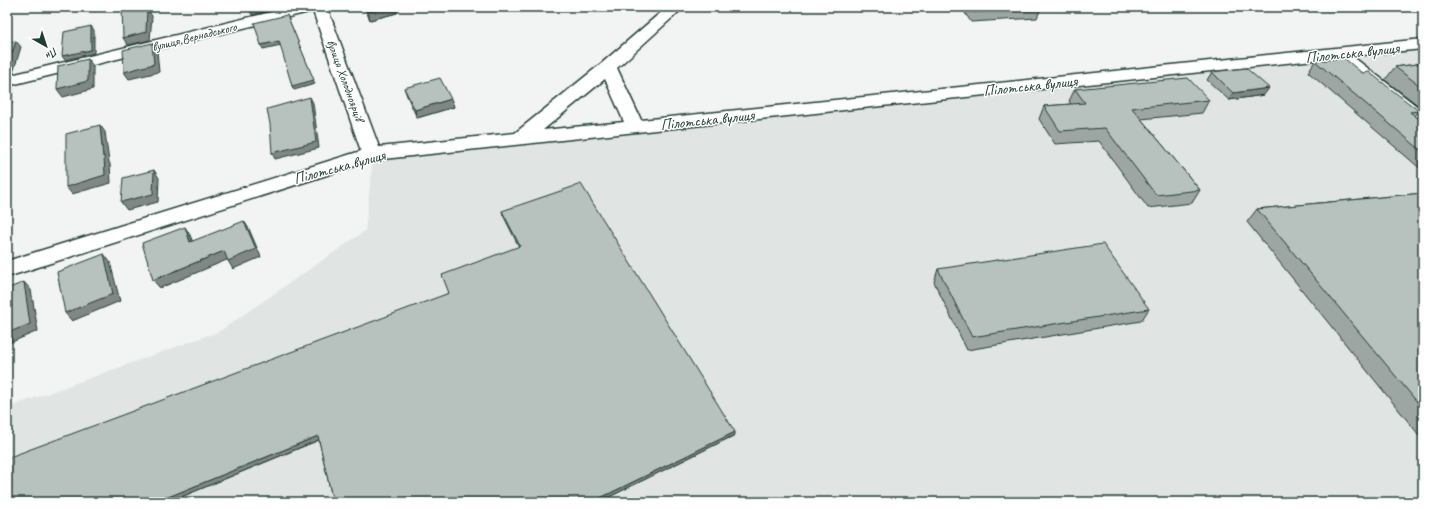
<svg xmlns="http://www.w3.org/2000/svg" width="1430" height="509" font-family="Caveat,sans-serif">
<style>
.built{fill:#e0e4e3}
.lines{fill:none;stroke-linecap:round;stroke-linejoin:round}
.minor-casing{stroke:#1f3d34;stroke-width:3}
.minor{fill:#fff;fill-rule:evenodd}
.wall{fill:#9da6a3;stroke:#1f3d34}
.shaded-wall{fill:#808784;stroke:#1f3d34}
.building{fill:#b7c1bd;stroke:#1f3d34}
.labels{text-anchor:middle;stroke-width:3;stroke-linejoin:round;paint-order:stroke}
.far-street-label{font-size:13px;fill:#1f3d34;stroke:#fff}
.street-label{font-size:16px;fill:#1f3d34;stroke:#fff}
</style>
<rect width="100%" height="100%" fill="#f2f3f3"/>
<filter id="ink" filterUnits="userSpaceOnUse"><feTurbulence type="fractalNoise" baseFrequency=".025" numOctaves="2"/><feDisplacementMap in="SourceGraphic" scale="8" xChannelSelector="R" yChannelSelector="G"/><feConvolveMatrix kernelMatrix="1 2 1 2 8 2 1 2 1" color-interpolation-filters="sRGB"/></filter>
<g filter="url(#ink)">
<path class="built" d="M 1319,7 L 1392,7 L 1327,13 Z
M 1423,49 L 1423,502 L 7,502 L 7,408 L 220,331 L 365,231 L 373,160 Z"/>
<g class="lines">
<g class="minor-casing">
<path id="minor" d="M 292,7 L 327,7 L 379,147 L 515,133 L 602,63 L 667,7 L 684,7 L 617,68 L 641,120 L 1423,39 L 1423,49 L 1352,56 L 1423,111 L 1423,126 L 1416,124 L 1333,58 L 374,160 L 7,277 L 7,261 L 361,151 L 313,11 L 7,86 L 7,76 ZM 605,79 L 624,122 L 543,130 Z"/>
</g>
<use href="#minor" class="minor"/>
</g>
<path class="wall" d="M 364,7 L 395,7 L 397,13 L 370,20 Z
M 961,7 L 1040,7 L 1041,8 L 1037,18 L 971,22 Z
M 1315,61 L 1419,111 L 1415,116 L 1423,122 L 1423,171 L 1308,72 Z
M 1423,63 L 1423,109 L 1385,80 L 1395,67 Z
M 1212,72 L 1264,95 L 1229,100 L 1207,80 Z
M 404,88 L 451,99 L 454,107 L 417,118 L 407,96 Z
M 1075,89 L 1209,100 L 1202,113 L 1141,119 L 1200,190 L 1192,203 L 1148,208 L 1099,141 L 1055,144 L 1039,119 L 1044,106 L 1071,104 L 1069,101 Z
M 1423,193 L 1423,440 L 1247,222 L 1257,209 Z
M 502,211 L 735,435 L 599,502 L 333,502 L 319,440 L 169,502 L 7,502 L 449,293 L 519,247 L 503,215 Z
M 938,269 L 1149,309 L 1141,321 L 967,350 L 934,282 Z"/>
<path class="shaded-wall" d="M 268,7 L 284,7 L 252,15 L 250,11 Z
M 387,7 L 395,7 L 397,13 L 370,20 L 368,12 Z
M 147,9 L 152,16 L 150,40 L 128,45 L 123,38 Z
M 287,15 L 315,84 L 294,90 L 292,86 Z
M 91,26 L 94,30 L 94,53 L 65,60 L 62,56 Z
M 16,41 L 21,47 L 13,73 L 7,75 L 7,67 Z
M 279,41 L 281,45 L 263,49 L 261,45 Z
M 152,43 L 157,51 L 159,72 L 129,79 L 124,72 Z
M 88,59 L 93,66 L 93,89 L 63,97 L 57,89 Z
M 7,80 L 13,86 L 12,104 L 7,105 Z
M 1269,88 L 1264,95 L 1229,100 L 1233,93 Z
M 310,97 L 313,103 L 319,148 L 275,159 L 272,153 Z
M 451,99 L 454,107 L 417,118 L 415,110 Z
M 100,125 L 105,132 L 109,162 L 110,164 L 111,183 L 72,194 L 66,187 L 103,157 Z
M 154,170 L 159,178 L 158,202 L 127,210 L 121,202 Z
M 244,221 L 249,229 L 261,257 L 233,269 L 228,261 Z
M 185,227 L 190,235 L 196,250 L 190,242 Z
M 224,251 L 229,259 L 160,288 L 153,280 Z
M 104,254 L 110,262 L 120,301 L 72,321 L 65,313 Z
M 24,282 L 31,290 L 38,331 L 7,344 L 7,333 Z
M 735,432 L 735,435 L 599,502 L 592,502 Z
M 318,436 L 321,439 L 169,502 L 156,502 Z"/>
<path class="building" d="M 122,7 L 135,7 L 137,11 L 147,9 L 146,32 L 123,38 Z
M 249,7 L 268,7 L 250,11 Z
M 365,7 L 387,7 L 368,12 Z
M 971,7 L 1040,7 L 1041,8 L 974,12 Z
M 287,15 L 314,80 L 292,86 L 279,41 L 261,45 L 254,23 Z
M 91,26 L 91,50 L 62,56 L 64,32 Z
M 16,41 L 8,66 L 7,67 L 7,42 Z
M 152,43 L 154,64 L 124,72 L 123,50 Z
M 1344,58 L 1362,73 L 1369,72 L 1419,111 L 1410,112 L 1423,122 L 1423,152 L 1315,61 Z
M 88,59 L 88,81 L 57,89 L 58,66 Z
M 1423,63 L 1423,88 L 1395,67 Z
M 1246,68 L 1269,88 L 1233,93 L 1212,72 Z
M 440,78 L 451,99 L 415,110 L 404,88 Z
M 1188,78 L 1209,100 L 1132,108 L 1200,190 L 1156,195 L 1105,128 L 1060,131 L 1044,106 L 1085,103 L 1075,89 Z
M 310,97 L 316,142 L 272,153 L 270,124 L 267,109 Z
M 100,125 L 103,157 L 104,156 L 105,175 L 66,187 L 66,134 Z
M 154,170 L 153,194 L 121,202 L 123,178 Z
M 581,184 L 735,432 L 592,502 L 333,502 L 318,436 L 156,502 L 7,502 L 7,458 L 449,293 L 442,275 L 520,246 L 502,211 Z
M 1423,193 L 1423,409 L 1257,209 Z
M 244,221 L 256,249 L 228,261 L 224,251 L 153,280 L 142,243 L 185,227 L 190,242 Z
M 1103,244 L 1149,309 L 972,337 L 938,269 Z
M 104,254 L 113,294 L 65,313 L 57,272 Z
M 24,282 L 30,324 L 7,333 L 7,289 Z"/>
</g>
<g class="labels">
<g class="far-street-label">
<text transform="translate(194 36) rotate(-14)" y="5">вулиця Вернадського</text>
<text transform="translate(346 80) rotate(70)" y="5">вулиця Холодноярців</text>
</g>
<g class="street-label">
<text transform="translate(1352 52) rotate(-6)" y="6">Пілотська вулиця</text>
<text transform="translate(1030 85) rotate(-6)" y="6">Пілотська вулиця</text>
<text transform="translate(707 119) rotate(-6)" y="6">Пілотська вулиця</text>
<text transform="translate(339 166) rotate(-15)" y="6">Пілотська вулиця</text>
</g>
</g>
<rect width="1430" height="509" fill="none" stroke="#fff" stroke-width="24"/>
<rect x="12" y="12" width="1406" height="485" fill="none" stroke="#1f3d34" stroke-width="1.5" filter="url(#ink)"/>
<g transform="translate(46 46) rotate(141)" stroke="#ffffff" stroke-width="3" paint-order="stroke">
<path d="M0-3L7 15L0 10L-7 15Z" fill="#1f3d34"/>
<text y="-6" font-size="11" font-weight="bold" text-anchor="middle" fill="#1f3d34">Пн</text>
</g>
</svg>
